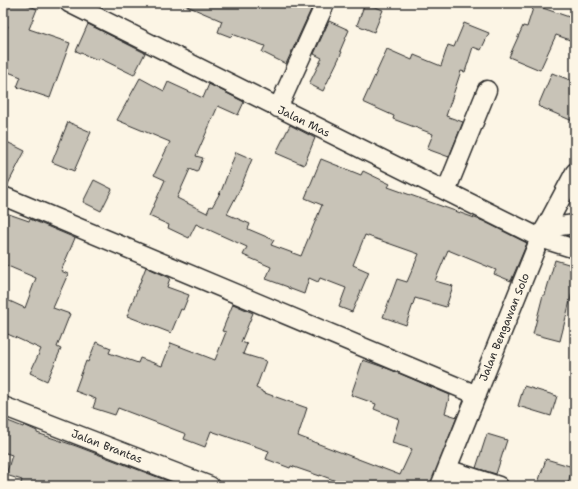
<svg xmlns="http://www.w3.org/2000/svg" width="578" height="489" font-family="'Shantell Sans',sans-serif">
<style>
.building{fill:#c8c3b7;stroke:#2b2b2b}
.lines{fill:none;stroke-linecap:round;stroke-linejoin:round}
.minor-casing{stroke:#2b2b2b;stroke-width:21}
.minor{stroke:#fcf5e5;stroke-width:18}
.labels{text-anchor:middle;stroke-width:3.5;stroke-linejoin:round;paint-order:stroke}
.street-label{font-size:11px;fill:#2b2b2b;stroke:#fcf5e5}
</style>
<rect width="100%" height="100%" fill="#fcf5e5"/>
<filter id="ink" filterUnits="userSpaceOnUse"><feTurbulence type="fractalNoise" baseFrequency=".025" numOctaves="2"/><feDisplacementMap in="SourceGraphic" scale="8" xChannelSelector="R" yChannelSelector="G"/><feConvolveMatrix kernelMatrix="1 2 1 2 8 2 1 2 1" color-interpolation-filters="sRGB"/></filter>
<g filter="url(#ink)">
<path class="building" d="M 3,3 L 23,3 L 37,9 L 29,29 L 70,43 L 50,98 L 17,87 L 21,77 L 3,70 L 3,38 L 8,26 L 3,24 Z
M 180,3 L 314,3 L 286,64 L 262,52 L 265,46 L 232,34 L 231,37 L 218,32 L 222,21 Z
M 365,3 L 383,10 L 374,32 L 357,25 Z
M 534,5 L 575,19 L 575,28 L 570,40 L 556,35 L 540,70 L 509,57 L 523,26 L 527,27 Z
M 329,21 L 349,30 L 340,51 L 342,52 L 323,91 L 309,84 L 322,58 L 314,54 Z
M 464,23 L 489,33 L 481,50 L 473,47 L 465,72 L 461,71 L 446,116 L 463,122 L 449,157 L 427,149 L 433,134 L 393,119 L 394,116 L 363,102 L 387,49 L 412,60 L 414,55 L 441,66 L 448,45 L 454,47 Z
M 88,24 L 145,53 L 134,75 L 99,58 L 98,60 L 76,51 Z
M 552,73 L 575,82 L 575,122 L 538,106 Z
M 140,78 L 164,91 L 168,82 L 203,98 L 209,84 L 244,102 L 238,115 L 218,106 L 196,156 L 203,158 L 197,172 L 190,169 L 177,198 L 207,213 L 210,206 L 212,207 L 222,189 L 236,152 L 252,159 L 240,189 L 227,214 L 250,224 L 248,229 L 274,240 L 271,245 L 301,256 L 322,205 L 305,198 L 321,159 L 361,175 L 363,171 L 390,184 L 388,187 L 483,221 L 527,243 L 511,281 L 494,274 L 496,270 L 448,250 L 435,281 L 453,286 L 446,307 L 415,298 L 406,325 L 383,317 L 397,279 L 407,282 L 419,254 L 365,235 L 353,265 L 369,272 L 352,312 L 339,307 L 346,288 L 320,278 L 318,282 L 309,278 L 304,294 L 288,288 L 288,287 L 266,279 L 271,267 L 243,255 L 247,247 L 196,224 L 189,238 L 168,228 L 169,225 L 149,216 L 165,180 L 154,175 L 170,142 L 117,120 Z
M 68,122 L 91,132 L 74,171 L 52,162 Z
M 290,125 L 315,138 L 304,165 L 276,153 Z
M 3,140 L 25,151 L 7,186 L 3,186 Z
M 94,180 L 112,189 L 101,211 L 83,202 Z
M 3,212 L 29,221 L 30,219 L 75,238 L 61,271 L 68,274 L 53,308 L 70,314 L 57,347 L 61,349 L 47,381 L 30,373 L 41,349 L 3,332 L 3,298 L 25,308 L 36,278 L 3,264 Z
M 555,260 L 575,266 L 575,294 L 572,293 L 560,341 L 533,334 L 543,295 L 545,295 Z
M 146,267 L 170,278 L 167,287 L 189,295 L 183,310 L 181,309 L 171,333 L 127,316 Z
M 233,304 L 253,313 L 241,342 L 247,344 L 243,354 L 266,361 L 256,388 L 262,391 L 262,392 L 307,408 L 298,436 L 400,475 L 412,449 L 392,443 L 399,419 L 374,409 L 376,404 L 351,395 L 363,360 L 389,369 L 450,395 L 445,413 L 457,417 L 430,486 L 350,486 L 320,475 L 320,476 L 291,466 L 290,468 L 266,459 L 269,451 L 211,431 L 205,447 L 184,439 L 186,434 L 118,408 L 115,415 L 93,408 L 96,399 L 75,391 L 86,361 L 88,362 L 96,342 L 111,348 L 109,353 L 138,363 L 140,358 L 162,366 L 171,343 L 215,360 L 226,332 L 222,331 Z
M 524,386 L 557,396 L 551,416 L 518,406 Z
M 3,419 L 23,427 L 24,425 L 37,431 L 37,433 L 76,446 L 181,486 L 20,486 L 22,480 L 6,475 L 12,455 L 3,452 Z
M 487,434 L 507,440 L 496,474 L 476,468 Z
M 546,459 L 573,467 L 567,486 L 537,486 Z"/>
<g class="lines">
<g class="minor-casing">
<path id="minor" d="M 69,3 L 540,238 L 575,249
M 278,108 L 325,4
M 446,191 L 487,90
M 3,196 L 477,395
M 545,228 L 575,224
M 3,406 L 210,486
M 447,469 L 499,486
M 440,486 L 540,238 L 575,172"/>
</g>
<use href="#minor" class="minor"/>
</g>
</g>
<g class="labels">
<g class="street-label">
<text transform="translate(304 121) rotate(26)" y="4">Jalan Mas</text>
<text transform="translate(504 327) rotate(-68)" y="4">Jalan Bengawan Solo</text>
<text transform="translate(107 446) rotate(21)" y="4">Jalan Brantas</text>
</g>
</g>
<rect width="578" height="489" fill="none" stroke="#fcf5e5" stroke-width="16"/>
<rect x="8" y="8" width="562" height="473" fill="none" stroke="#2b2b2b" stroke-width="1.5" filter="url(#ink)"/>
</svg>
